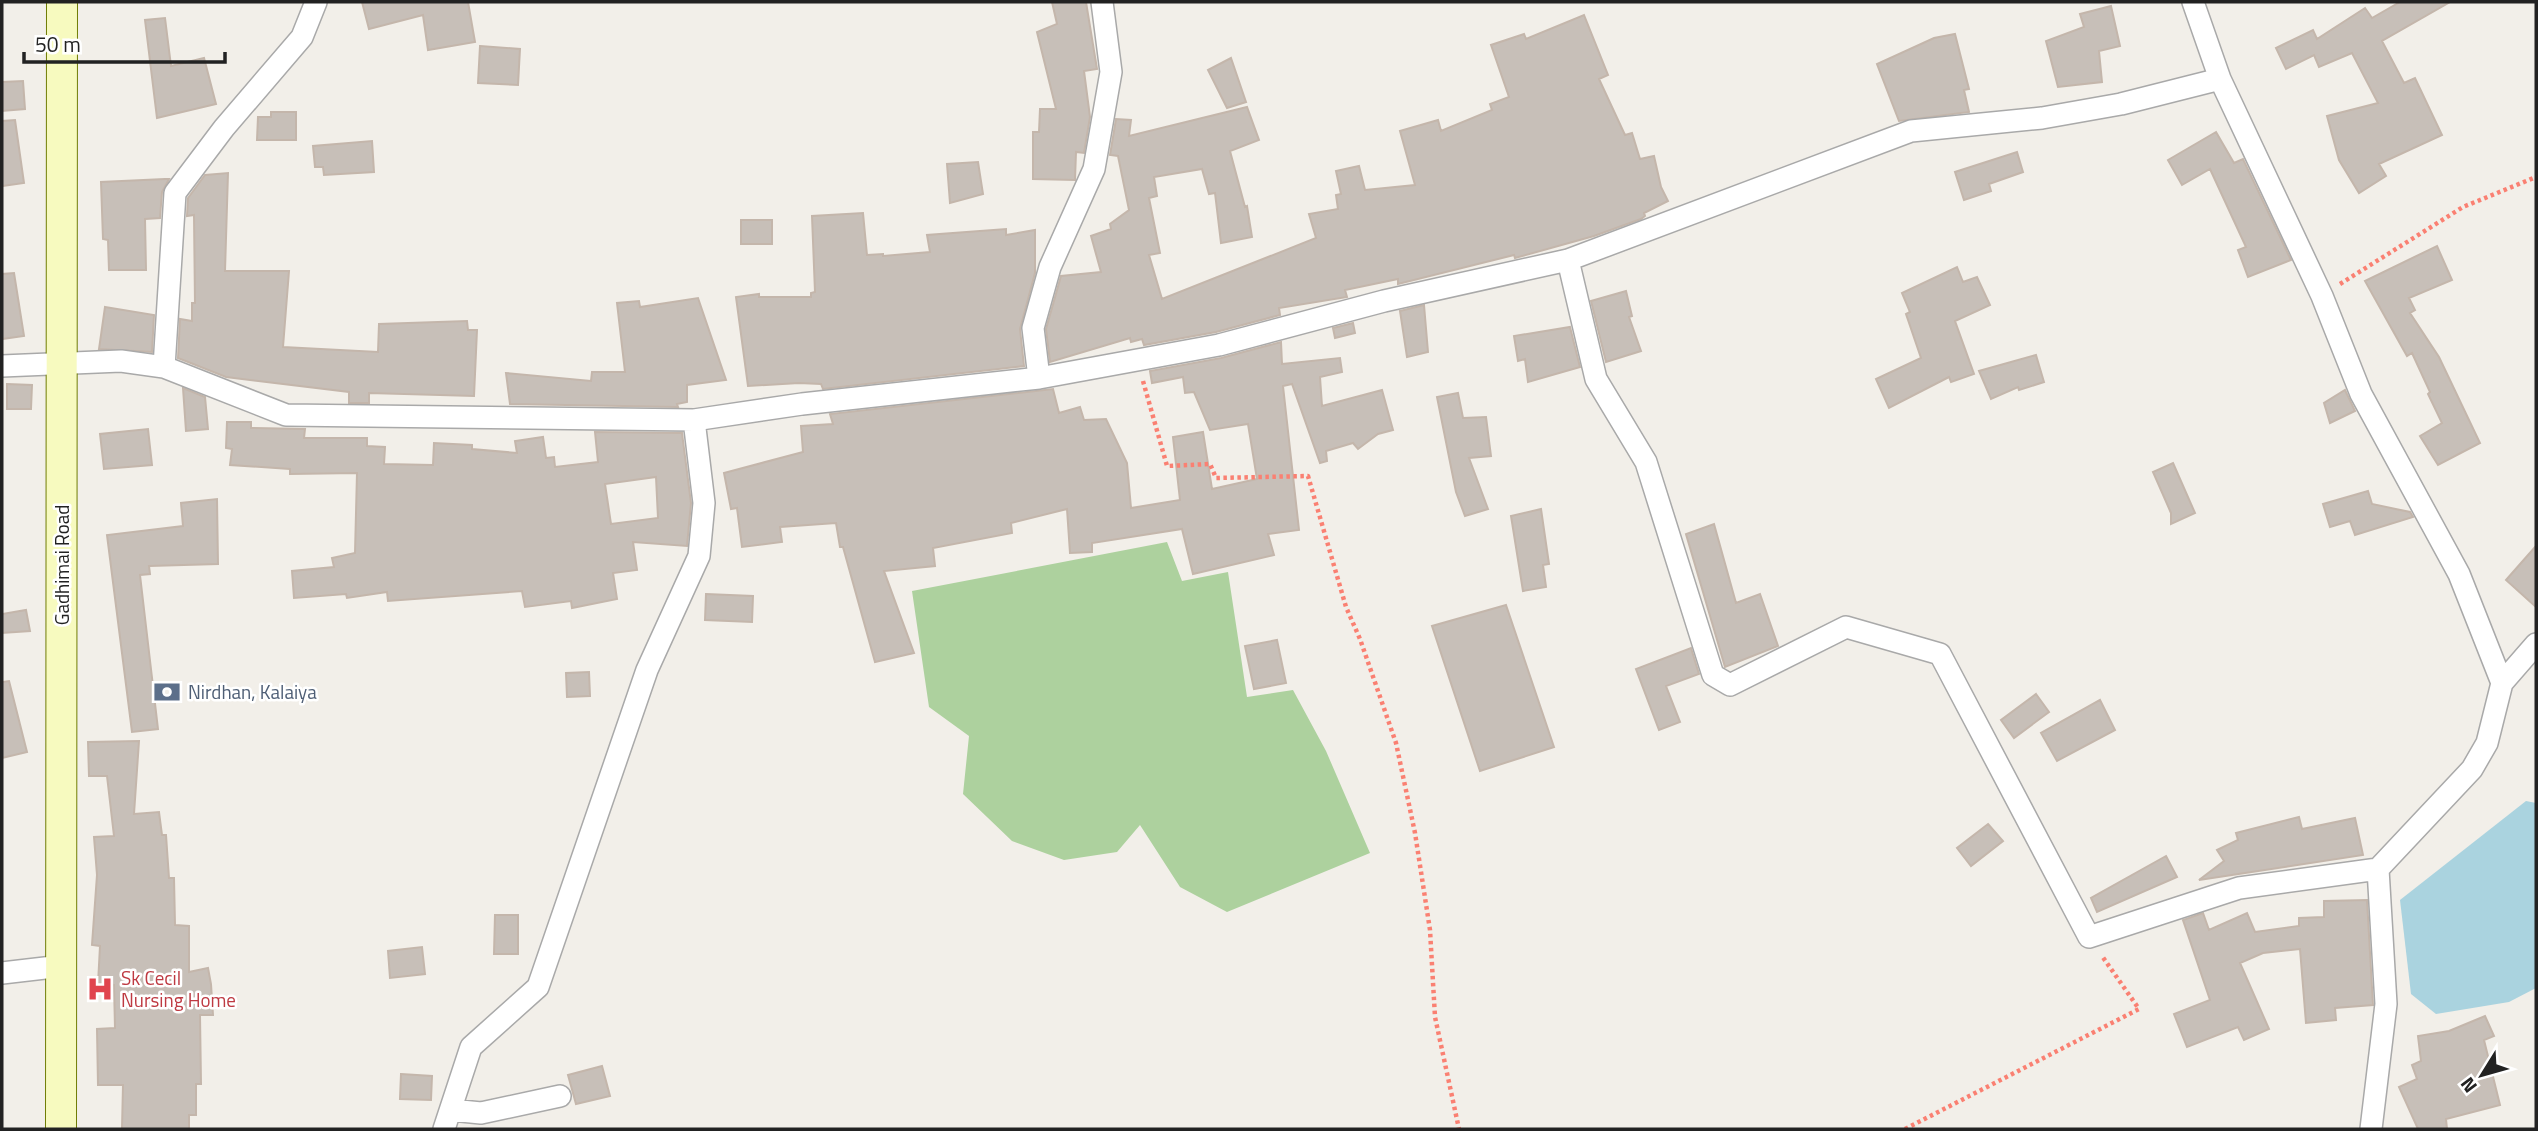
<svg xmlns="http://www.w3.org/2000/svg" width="2538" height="1131" font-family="'Titillium Web',sans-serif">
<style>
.forest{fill:#add19e}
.water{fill:#aad3df}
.building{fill:#c7bfb8;stroke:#c4b6ab;stroke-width:2;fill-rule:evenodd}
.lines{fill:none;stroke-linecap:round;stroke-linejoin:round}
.street-casing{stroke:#a9a9a9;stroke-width:24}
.secondary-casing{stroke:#707d05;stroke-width:32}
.path{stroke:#fa8072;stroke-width:4.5;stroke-dasharray:3.5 3.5;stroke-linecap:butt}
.street{stroke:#fff;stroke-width:21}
.secondary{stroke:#f7fabf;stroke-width:30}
.labels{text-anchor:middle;stroke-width:5;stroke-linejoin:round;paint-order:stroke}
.street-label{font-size:19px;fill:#222;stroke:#fff}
.service-label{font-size:19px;fill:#4e5e75;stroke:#fff;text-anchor:start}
.health-label{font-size:19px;fill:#be3a42;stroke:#fff;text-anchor:start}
</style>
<rect width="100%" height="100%" fill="#f2efe9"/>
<path class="forest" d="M 1167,542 L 1182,581 L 1228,572 L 1247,697 L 1293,690 L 1326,751 L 1370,853 L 1227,912 L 1180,887 L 1140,825 L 1117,852 L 1064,860 L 1012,841 L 963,794 L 969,736 L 929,707 L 912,591 Z"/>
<path class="water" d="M 2526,801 L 2536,803 L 2536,988 L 2509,1002 L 2436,1014 L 2411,994 L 2400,900 Z"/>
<path class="building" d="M 362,2 L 468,2 L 475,42 L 428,50 L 423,15 L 369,29 Z
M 1052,2 L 1086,2 L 1097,69 L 1084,71 L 1090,117 L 1084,153 L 1076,152 L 1075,180 L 1033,179 L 1033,132 L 1039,132 L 1040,109 L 1056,109 L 1037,32 L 1057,24 Z
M 2400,2 L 2450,2 L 2382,41 L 2404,83 L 2415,78 L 2442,135 L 2379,164 L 2386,176 L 2359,193 L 2339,160 L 2327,116 L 2378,103 L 2352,53 L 2319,67 L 2314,55 L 2286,69 L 2276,48 L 2313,30 L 2317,39 L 2365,8 L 2372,18 Z
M 2111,6 L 2120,46 L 2099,51 L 2102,82 L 2058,87 L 2046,41 L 2084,27 L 2080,14 Z
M 1584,15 L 1608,75 L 1599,79 L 1625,135 L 1632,133 L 1640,159 L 1654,156 L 1661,187 L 1668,201 L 1644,213 L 1645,216 L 1641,219 L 1594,236 L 1515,258 L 1514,255 L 1398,284 L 1398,279 L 1345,290 L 1347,297 L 1279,308 L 1280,315 L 1216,332 L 1144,345 L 1142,339 L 1131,342 L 1130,338 L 1050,362 L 1046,329 L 1061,276 L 1101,272 L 1091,236 L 1111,229 L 1110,224 L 1129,210 L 1118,156 L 1110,155 L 1116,119 L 1131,120 L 1129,136 L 1247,107 L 1259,140 L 1230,151 L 1245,207 L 1247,206 L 1252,237 L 1221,243 L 1215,193 L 1209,194 L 1202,169 L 1154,177 L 1157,196 L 1149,198 L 1160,253 L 1149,255 L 1162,299 L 1316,238 L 1309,214 L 1338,209 L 1336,195 L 1341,194 L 1336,171 L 1359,166 L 1365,190 L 1415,185 L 1400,131 L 1438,120 L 1441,131 L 1492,110 L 1490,104 L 1509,97 L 1491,45 L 1524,34 L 1526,39 Z
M 165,18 L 171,66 L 204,58 L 216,104 L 157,118 L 145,20 Z
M 1955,34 L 1969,89 L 1964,90 L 1969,112 L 1899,121 L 1877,64 L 1934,38 Z
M 480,46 L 520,49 L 518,85 L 478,83 Z
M 1231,58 L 1246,102 L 1227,108 L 1208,70 Z
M 23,81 L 25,109 L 2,111 L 2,82 Z
M 271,112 L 296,112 L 296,140 L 257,140 L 258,117 L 271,117 Z
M 15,120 L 24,183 L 2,186 L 2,121 Z
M 2216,132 L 2234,163 L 2243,159 L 2291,260 L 2248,277 L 2238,250 L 2246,247 L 2210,169 L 2182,185 L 2168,160 Z
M 372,141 L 374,172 L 324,175 L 323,167 L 315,167 L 313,146 Z
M 2017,152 L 2023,172 L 1989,184 L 1991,191 L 1964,200 L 1955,172 Z
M 978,162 L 983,194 L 950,203 L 947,164 Z
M 228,173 L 225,271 L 289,271 L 283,347 L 378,352 L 379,324 L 467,321 L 468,330 L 477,330 L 474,396 L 369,393 L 369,403 L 349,403 L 349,392 L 226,377 L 178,358 L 180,319 L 192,321 L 192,303 L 195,303 L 194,215 L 187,216 L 188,198 L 205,175 Z
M 165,179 L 169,179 L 162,192 L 160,218 L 145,219 L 146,270 L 109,270 L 108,240 L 103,239 L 101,182 Z
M 863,213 L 867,255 L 883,254 L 883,256 L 930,252 L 927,235 L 1006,229 L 1006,235 L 1035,230 L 1035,273 L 1020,329 L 1024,366 L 823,389 L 821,384 L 799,383 L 748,386 L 736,297 L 759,294 L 759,297 L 811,297 L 811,293 L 815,292 L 812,216 Z
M 741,220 L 772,220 L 772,244 L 741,244 Z
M 2437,246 L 2452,280 L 2409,298 L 2415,310 L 2410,313 L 2439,357 L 2480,443 L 2438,465 L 2420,436 L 2442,423 L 2428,394 L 2430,392 L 2412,353 L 2407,356 L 2365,281 Z
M 1957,267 L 1963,282 L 1977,277 L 1990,305 L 1955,321 L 1974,374 L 1951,382 L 1949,377 L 1889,408 L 1876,379 L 1921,358 L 1906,314 L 1910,312 L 1902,293 Z
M 14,273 L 24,336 L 2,339 L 2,274 Z
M 1626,291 L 1632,316 L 1629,317 L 1641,351 L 1606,362 L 1591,301 Z
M 698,298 L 726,380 L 687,385 L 687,402 L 677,404 L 678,407 L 510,404 L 506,373 L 591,381 L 592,372 L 625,372 L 617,303 L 639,301 L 640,307 Z
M 1424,305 L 1428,352 L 1407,357 L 1400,311 Z
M 105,307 L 154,315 L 152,352 L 99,349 Z
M 1353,323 L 1355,333 L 1335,338 L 1333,328 Z
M 1570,327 L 1580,367 L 1528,382 L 1525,359 L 1518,361 L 1514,336 Z
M 1281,342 L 1282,364 L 1340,358 L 1342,372 L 1320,377 L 1322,406 L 1382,390 L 1393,430 L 1378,434 L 1358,449 L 1353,443 L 1326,451 L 1327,461 L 1320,463 L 1292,384 L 1283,386 L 1299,530 L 1268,534 L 1274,555 L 1193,574 L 1182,529 L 1092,543 L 1092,552 L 1070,553 L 1067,509 L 1011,523 L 1012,533 L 933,548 L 935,566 L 884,571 L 914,653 L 875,662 L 843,547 L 840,547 L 836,523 L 780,527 L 782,542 L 742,547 L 737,508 L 731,509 L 724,473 L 803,452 L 801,426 L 833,424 L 830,414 L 1053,389 L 1059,413 L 1080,407 L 1084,420 L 1106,419 L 1127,463 L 1131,508 L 1180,500 L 1173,437 L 1203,432 L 1212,489 L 1257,479 L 1248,424 L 1210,430 L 1194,392 L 1185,393 L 1183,377 L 1152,383 L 1150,371 L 1221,358 Z
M 2036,355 L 2044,382 L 2019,390 L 2018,387 L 1991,399 L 1979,371 Z
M 7,384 L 32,385 L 31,409 L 7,409 Z
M 183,388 L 205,397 L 208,429 L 186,431 Z
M 2345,390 L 2355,411 L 2330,423 L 2324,403 Z
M 1458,393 L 1463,418 L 1486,417 L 1491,456 L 1469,458 L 1488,509 L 1465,516 L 1456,492 L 1437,397 Z
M 227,422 L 251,422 L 251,428 L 305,429 L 304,438 L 367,438 L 367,446 L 385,447 L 384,464 L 433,465 L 434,443 L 472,445 L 472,449 L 517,453 L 515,441 L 543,437 L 546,458 L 554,457 L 555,467 L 598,462 L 595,432 L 682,433 L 691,503 L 687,546 L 633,542 L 637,570 L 613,573 L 617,599 L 572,608 L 571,601 L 525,607 L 522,591 L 388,601 L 387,592 L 347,598 L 346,594 L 294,598 L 292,571 L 334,567 L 332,558 L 355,553 L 357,473 L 290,474 L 290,469 L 230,465 L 232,449 L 226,448 ZM 656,477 L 658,518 L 611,524 L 605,484 Z
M 148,429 L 152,465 L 104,469 L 100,434 Z
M 2173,463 L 2195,513 L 2171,524 L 2171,513 L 2153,472 Z
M 2368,491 L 2372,504 L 2410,512 L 2413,517 L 2355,535 L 2350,521 L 2330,527 L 2323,504 Z
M 217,499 L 218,564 L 149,566 L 150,574 L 140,575 L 158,729 L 132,732 L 107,535 L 183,526 L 181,503 Z
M 1541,509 L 1549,564 L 1543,565 L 1546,587 L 1523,591 L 1511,516 Z
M 1714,524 L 1736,603 L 1760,594 L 1778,646 L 1725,667 L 1686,534 Z
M 2536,546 L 2536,607 L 2506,580 Z
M 706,594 L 753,596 L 752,622 L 705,620 Z
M 1506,605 L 1554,747 L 1480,771 L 1432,626 Z
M 26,610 L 30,631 L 2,633 L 2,614 Z
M 1277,640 L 1286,683 L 1254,689 L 1245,646 Z
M 1691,648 L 1699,674 L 1666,686 L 1680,722 L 1659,730 L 1636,669 Z
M 589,672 L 590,696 L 567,697 L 566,673 Z
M 9,681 L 27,752 L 2,758 L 2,682 Z
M 2036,694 L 2049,712 L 2014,738 L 2001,720 Z
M 2100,700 L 2115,730 L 2057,761 L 2041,733 Z
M 139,741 L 134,814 L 159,812 L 162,835 L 166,835 L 169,878 L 174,878 L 175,925 L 189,926 L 189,972 L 208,968 L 211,984 L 213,1015 L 200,1015 L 201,1084 L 196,1084 L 196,1115 L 189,1115 L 189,1129 L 122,1129 L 123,1085 L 98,1085 L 97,1029 L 115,1028 L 114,985 L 98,984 L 100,946 L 92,945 L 97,875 L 94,837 L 114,836 L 107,776 L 89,776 L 88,742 Z
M 2299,817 L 2302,829 L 2355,818 L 2363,855 L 2199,880 L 2224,861 L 2217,850 L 2238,840 L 2236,833 Z
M 1988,824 L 2003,841 L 1971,866 L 1957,848 Z
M 2166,856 L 2177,877 L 2097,912 L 2091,898 Z
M 2367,900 L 2373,1005 L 2335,1008 L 2336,1020 L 2306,1023 L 2300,949 L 2263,953 L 2240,963 L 2269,1029 L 2244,1040 L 2238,1027 L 2187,1047 L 2174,1014 L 2210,1000 L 2183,920 L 2203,913 L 2209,930 L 2247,913 L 2255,932 L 2299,926 L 2299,918 L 2324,917 L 2324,901 Z
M 495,915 L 518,915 L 518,954 L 494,954 Z
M 422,947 L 425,974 L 390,978 L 388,951 Z
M 2485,1016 L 2494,1036 L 2484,1040 L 2500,1105 L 2446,1119 L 2447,1129 L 2418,1129 L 2399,1087 L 2417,1079 L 2412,1065 L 2421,1061 L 2418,1036 L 2449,1031 Z
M 602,1066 L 610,1096 L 576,1104 L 568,1075 Z
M 401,1074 L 432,1076 L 431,1100 L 400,1099 Z"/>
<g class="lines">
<g class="street-casing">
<path id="street" d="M 2193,2 L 2220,79 L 2322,296 L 2361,394 L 2459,574 L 2502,683 L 2487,743 L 2472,769 L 2378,869 L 2386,1004 L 2371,1129
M 1568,260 L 1596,379 L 1646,462 L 1713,675 L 1730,685 L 1846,627 L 1940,654 L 2089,937 L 2239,888 L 2378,869
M 2,366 L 121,361 L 164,367 L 286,415 L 694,420 L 802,404 L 1039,378 L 1219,345 L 1384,301 L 1568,260 L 1911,131 L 2042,118 L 2121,104 L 2220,79
M 164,367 L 175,193 L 224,128 L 302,37 L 316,2
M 1039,378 L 1033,328 L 1050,267 L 1094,169 L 1111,72 L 1102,2
M 2502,683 L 2536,644
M 2,973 L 62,966
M 451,1110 L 481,1113 L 560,1096
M 444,1129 L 471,1047 L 538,987 L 647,670 L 699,556 L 704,503 L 694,420"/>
</g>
<g class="secondary-casing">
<path id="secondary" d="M 61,1129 L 62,2"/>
</g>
<path class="path" d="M 2340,284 L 2463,207 L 2536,177
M 1143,381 L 1167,466 L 1210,464 L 1216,478 L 1308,476 L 1346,607 L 1360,639 L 1396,743 L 1415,833 L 1430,930 L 1435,1017 L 1459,1129
M 1905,1129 L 2139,1009 L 2102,956"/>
<use href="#street" class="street"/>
<use href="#secondary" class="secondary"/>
</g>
<defs>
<g id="bank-bare" transform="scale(2.1)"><path d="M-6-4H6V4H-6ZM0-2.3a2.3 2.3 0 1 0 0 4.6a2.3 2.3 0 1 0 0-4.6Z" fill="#5c6f8a" stroke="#fff" stroke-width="2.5" paint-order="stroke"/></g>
<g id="hospital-bare" transform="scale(2.1)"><path d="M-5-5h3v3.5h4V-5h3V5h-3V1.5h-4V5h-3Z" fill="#e0444e" stroke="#fff" stroke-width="2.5" paint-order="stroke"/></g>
</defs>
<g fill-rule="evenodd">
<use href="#bank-bare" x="167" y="692"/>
<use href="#hospital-bare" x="100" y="989"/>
</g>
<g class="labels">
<g class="street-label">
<text transform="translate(62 565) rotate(-90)" y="7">Gadhimai Road</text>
</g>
<g class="service-label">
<text x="188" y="699">Nirdhan, Kalaiya</text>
</g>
<g class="health-label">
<text x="121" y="985">Sk Cecil<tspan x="121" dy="22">Nursing Home</tspan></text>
</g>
</g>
<rect width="2538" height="1131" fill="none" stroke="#222222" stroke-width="7"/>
<g transform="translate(2482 1075) rotate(233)" stroke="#ffffff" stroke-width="5" paint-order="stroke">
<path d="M0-5L12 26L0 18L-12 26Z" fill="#222222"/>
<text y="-10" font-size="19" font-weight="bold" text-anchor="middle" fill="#222222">N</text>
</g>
<path d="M24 52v10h201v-10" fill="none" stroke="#222222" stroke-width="3.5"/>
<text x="35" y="52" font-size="21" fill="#222222" stroke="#ffffff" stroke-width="5" paint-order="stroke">50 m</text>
</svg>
